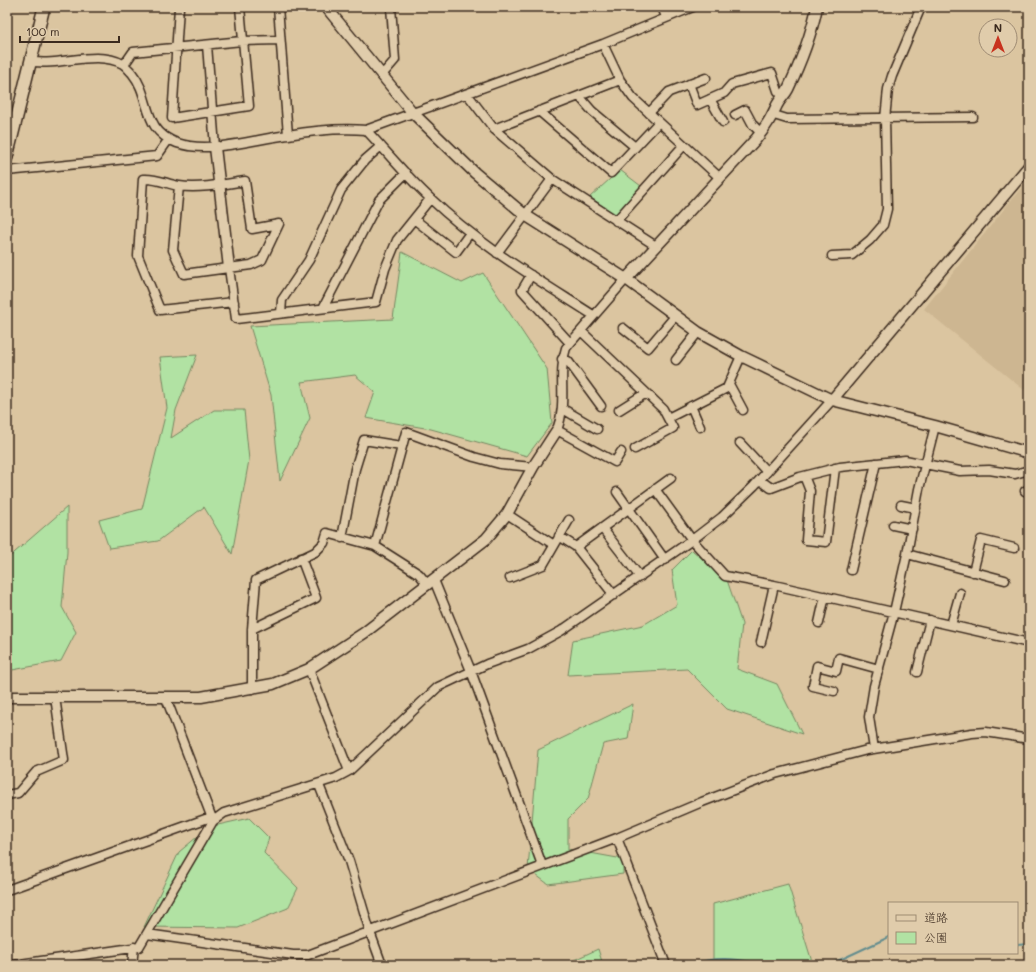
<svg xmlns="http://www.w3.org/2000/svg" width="1036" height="972" font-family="Mali,'Klee One',sans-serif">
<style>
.built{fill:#cdb691}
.green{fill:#b1e2a3;stroke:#768660}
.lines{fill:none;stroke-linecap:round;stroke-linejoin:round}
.stream{stroke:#648d8e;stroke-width:2}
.minor-casing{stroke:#3b2a1e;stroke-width:11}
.tertiary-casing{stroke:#3b2a1e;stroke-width:13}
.secondary-casing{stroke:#3b2a1e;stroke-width:14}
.minor{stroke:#e0ccab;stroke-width:8}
.tertiary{stroke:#e0ccab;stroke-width:10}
.secondary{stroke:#e0ccab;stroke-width:11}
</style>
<rect width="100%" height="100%" fill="#dbc5a0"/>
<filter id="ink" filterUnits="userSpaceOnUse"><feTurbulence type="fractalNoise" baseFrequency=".025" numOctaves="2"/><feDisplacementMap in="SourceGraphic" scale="8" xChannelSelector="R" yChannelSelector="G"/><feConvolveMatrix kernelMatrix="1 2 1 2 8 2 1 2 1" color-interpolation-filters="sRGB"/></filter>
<g filter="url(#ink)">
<path class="built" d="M 1029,178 L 1029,384 L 1024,390 L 924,309 Z"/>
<path class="green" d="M 620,170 L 641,186 L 617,214 L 614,214 L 590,197 Z
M 402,252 L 462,283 L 483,273 L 547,369 L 552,423 L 527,456 L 431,429 L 366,418 L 375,392 L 355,375 L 301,382 L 310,418 L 280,481 L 271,395 L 250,326 L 393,319 Z
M 197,355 L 176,410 L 171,438 L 214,410 L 244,410 L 249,460 L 232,554 L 204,507 L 158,541 L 109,548 L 99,520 L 142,509 L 167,408 L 160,357 Z
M 67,507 L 67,552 L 62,607 L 76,632 L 61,661 L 7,671 L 7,559 Z
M 692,550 L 727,580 L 742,624 L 737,669 L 777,684 L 802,734 L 727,709 L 687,669 L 568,675 L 573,640 L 643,625 L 677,605 L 672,570 Z
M 633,704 L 628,739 L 603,744 L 588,799 L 568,819 L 568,849 L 623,859 L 623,874 L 548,884 L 528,869 L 538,750 Z
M 249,818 L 269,838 L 264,853 L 298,888 L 288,908 L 238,928 L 144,927 L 179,852 L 209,827 Z
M 788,884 L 813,965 L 726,965 L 713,959 L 713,904 Z
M 598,949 L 603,965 L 563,965 Z"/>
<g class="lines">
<path class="stream" d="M 1017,945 L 1029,944
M 693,965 C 718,954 743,961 769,965
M 829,965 L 889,937"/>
<g class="minor-casing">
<path id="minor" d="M 179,7 L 172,118 L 249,106 L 240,7
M 278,7 L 288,135
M 662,7 L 666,17
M 603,44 L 620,80 L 633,98 L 720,178
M 207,45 L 215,147
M 31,62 C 39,62 47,63 55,62 C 77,60 103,53 123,64 C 126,66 129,70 132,73 C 152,97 141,130 177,143 C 209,154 255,139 288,135 C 316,130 338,128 366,130 L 603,44 L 693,7
M 124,65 L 133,52 L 242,41 L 280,40
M 382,75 L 395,60 L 391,7
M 689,84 L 697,105 L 724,93 L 732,84 L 772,73 L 778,91 L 783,97
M 468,95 L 494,129 L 552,179 L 656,246
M 579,96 L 592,111 L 635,147
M 710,99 L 723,122
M 539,111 L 611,173 L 659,122
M 649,113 L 669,92 L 706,78
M 735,115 L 745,110 L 753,125 L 761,133
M 774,115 L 787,119 L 973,117
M 494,129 L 620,80
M 366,130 C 388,153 408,178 431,199 C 479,245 537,279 593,315
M 7,171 L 157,156 L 169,139
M 179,186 L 173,250 L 184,274 L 251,265 L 262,260 L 279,224 L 252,229 L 245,181 C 225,184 199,189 179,186 C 166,184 158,178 143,179 L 138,256 L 160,310 L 234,302
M 414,219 L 456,252 L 470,233
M 616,221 L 684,145
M 497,253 L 552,179
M 832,256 L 852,255 L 870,240 L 883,225 L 887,209 L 885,119 L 888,89 L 892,76 L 921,7
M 229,268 L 236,319 L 376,302 L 385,269 L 397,240 L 430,199
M 531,275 L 522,290 L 570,343
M 323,308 L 379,200 L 406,173
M 281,313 L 282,300 L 309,260 L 341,190 L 365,160 L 381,146
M 623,328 L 648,348 L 676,315
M 581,331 L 663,409 L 673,428 L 635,449
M 562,359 L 568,361 L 601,406
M 676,360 L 698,332
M 729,384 L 743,410
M 691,406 L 700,427
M 563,409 L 597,429
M 619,410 L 646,393
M 668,418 L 727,388 L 741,356
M 740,443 L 767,472
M 621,452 L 615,462 L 557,430 C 568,401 557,375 566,348 L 626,279
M 804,476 L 810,491 L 806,540 L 826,542 L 835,468
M 760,480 L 771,488 L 800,477 L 840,467 L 905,460 L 960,471 L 989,470 L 1015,474 L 1029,470
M 655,489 L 692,540 L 725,576 L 774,585 L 1029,643
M 1025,491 L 1029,489
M 617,492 L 665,560
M 901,505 L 916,508
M 507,514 L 554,545
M 893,525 L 912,529
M 602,528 L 640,577
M 559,536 L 576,547 L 671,478
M 342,538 L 355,469 L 364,440 L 401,446
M 375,546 L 406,432 L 474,457 L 500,464 L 533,467
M 576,547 L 614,595
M 907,554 L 1005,580
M 851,570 L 876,463
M 973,572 L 981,540 L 1014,548
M 510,578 L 543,565 L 569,520
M 434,580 L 471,671 L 542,865
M 819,623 L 825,596
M 951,625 L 960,593
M 252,629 L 316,598 L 301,558
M 761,642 L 774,585
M 309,669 L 349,771
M 917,672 L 930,620
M 252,689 L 252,629 L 256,580 L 315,552 L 324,543 L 327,533 L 375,546 L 419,574 L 428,585
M 834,691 L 813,686 L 817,666 L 836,671 L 839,658 L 879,669
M 166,698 L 213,821
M 874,749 L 869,717 L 874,686 L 894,612 L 907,554 L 919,489 L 935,426
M 319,785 L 349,861 L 370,932 L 382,965
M 7,795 L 18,793 L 36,772 L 64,760 L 55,697
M 617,838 L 666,965
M 7,890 L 211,817
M 147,934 L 293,955 L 308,955 L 617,838 L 702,802 L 775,774 L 867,750 L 972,733 L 986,732 L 1029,739
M 13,965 L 139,947 L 213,821 L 224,813 L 336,778 L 349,771 L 438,687 L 487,664 L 528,649 L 561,631 L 692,540 L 722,517 L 754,486 L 832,400
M 132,965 L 134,947"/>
</g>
<g class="tertiary-casing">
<path id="tertiary" d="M 326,7 L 413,113 L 475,173 L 525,215 L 626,279 L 698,332 L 741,356 L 832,400 L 935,426 L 1029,453
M 215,147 L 229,268
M 626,279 L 756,139 C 766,127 771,119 777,105 C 780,99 785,95 788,89 C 801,62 811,36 817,7
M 832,400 L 1029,166
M 7,697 L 201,697 L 273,684 L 309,669 L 364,633 L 486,539 L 507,514 L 533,467 L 557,430"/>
</g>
<g class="secondary-casing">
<path id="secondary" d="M 7,157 L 44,7"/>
</g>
<use href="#minor" class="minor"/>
<use href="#tertiary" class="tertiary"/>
<use href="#secondary" class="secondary"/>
</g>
</g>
<rect width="1036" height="972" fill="none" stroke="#e0ccab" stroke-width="24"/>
<rect x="12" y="12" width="1012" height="948" fill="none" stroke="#3b2a1e" stroke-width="1.5" filter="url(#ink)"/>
<rect x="888" y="902" width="130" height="52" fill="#e0ccab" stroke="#9e8b73"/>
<rect x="896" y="915" width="20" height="6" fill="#e0ccab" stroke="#9e8b73"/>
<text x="924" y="922" font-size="12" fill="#3b2a1e">道路</text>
<rect x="896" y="932" width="20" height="12" fill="#b1e2a3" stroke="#9e8b73"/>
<text x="924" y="942" font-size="12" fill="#3b2a1e">公園</text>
<g transform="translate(998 38)"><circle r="19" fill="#e0ccab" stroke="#9e8b73"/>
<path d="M0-3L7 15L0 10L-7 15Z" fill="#c8321e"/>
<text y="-6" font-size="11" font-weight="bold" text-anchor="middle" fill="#3b2a1e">N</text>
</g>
<path d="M20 36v6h99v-6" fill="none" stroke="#3b2a1e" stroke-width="2"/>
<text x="26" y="36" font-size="12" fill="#3b2a1e" stroke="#e0ccab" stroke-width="3" paint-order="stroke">100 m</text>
</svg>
